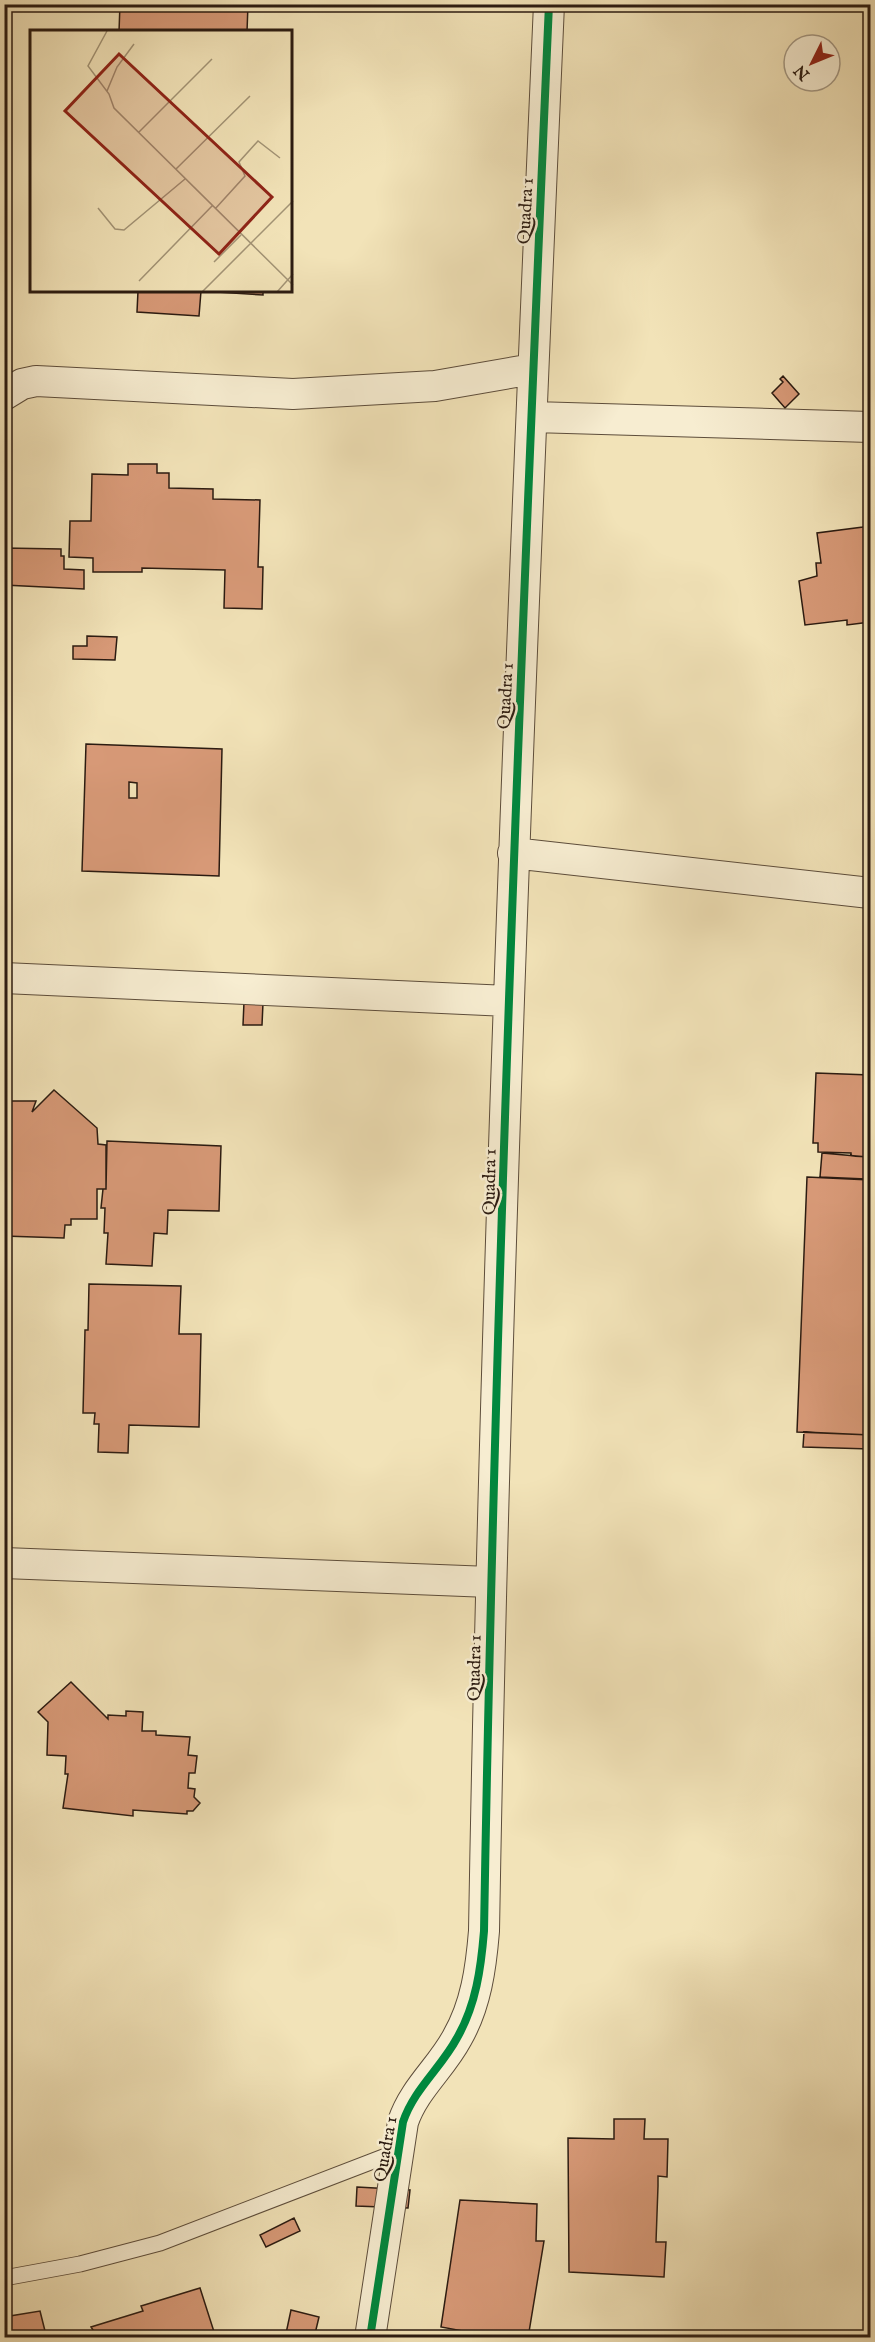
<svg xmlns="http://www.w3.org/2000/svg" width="875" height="2342" font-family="'IM FELL English',serif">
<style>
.building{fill:#d79977;stroke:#2b1b11;stroke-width:1.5;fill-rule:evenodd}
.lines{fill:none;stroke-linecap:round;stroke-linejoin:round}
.service-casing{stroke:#5d4d3b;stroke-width:17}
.minor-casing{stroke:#5d4d3b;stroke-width:32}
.service{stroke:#f7edd1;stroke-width:15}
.minor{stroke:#f7edd1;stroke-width:30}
.cycleway-casing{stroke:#f7edd1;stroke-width:11}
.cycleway{stroke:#00873e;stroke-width:8}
.labels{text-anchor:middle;stroke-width:5;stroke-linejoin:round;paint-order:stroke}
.street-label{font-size:18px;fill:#2b1b11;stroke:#f7edd1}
.inset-road{fill:none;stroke:#a29375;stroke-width:1.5}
.view{fill:#8f2418;fill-opacity:0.15;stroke:#8f2418;stroke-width:3}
.inset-edge{fill:none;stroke:#2b1b11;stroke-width:3}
</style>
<rect width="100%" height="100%" fill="#f2e3b8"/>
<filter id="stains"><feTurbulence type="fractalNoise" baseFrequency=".00333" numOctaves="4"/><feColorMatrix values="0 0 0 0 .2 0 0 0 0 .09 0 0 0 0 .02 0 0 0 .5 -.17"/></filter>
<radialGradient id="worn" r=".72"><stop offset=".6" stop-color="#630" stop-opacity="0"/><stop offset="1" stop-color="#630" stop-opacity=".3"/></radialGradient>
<path class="building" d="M 120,4 L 248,4 L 247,32 L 119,32 Z
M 138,291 L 263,291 L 263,295 L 201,291 L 199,316 L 137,312 Z
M 783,376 L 799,394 L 785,408 L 772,393 L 783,382 L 780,379 Z
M 128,464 L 157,464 L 157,473 L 169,473 L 169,488 L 213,489 L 213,499 L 260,500 L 258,567 L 263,567 L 262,609 L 224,608 L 225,570 L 142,568 L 142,572 L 93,572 L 93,558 L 69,557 L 70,521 L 91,521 L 92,474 L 128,475 Z
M 870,519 L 870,622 L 847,625 L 847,620 L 805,625 L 799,581 L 817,576 L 816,563 L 821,563 L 817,533 L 863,527 Z
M 4,548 L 61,549 L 61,556 L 64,556 L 64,569 L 84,570 L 84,589 L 4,585 Z
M 87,636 L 117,637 L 115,660 L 73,659 L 73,646 L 87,646 Z
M 86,744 L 222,749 L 219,876 L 82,871 ZM 129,782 L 137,783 L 137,798 L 129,798 Z
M 244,1002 L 263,1003 L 262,1025 L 243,1025 Z
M 816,1073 L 870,1075 L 870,1157 L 851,1156 L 851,1153 L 818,1152 L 818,1143 L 813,1143 Z
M 54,1090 L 97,1128 L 98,1144 L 106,1145 L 106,1189 L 97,1189 L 97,1219 L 71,1219 L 71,1225 L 65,1225 L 64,1238 L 4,1236 L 4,1101 L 36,1101 L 32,1112 Z
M 107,1141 L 221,1146 L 219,1211 L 168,1210 L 167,1234 L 154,1233 L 152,1266 L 106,1264 L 108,1233 L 104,1233 L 105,1208 L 101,1208 L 103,1189 L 106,1189 Z
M 822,1153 L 867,1157 L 866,1179 L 820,1177 Z
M 807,1177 L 870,1180 L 870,1435 L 797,1432 Z
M 89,1284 L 181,1286 L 179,1334 L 201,1334 L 199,1427 L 129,1425 L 128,1453 L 98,1452 L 99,1424 L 94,1424 L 95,1413 L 83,1413 L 85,1330 L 88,1330 Z
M 804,1432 L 870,1435 L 870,1449 L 803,1447 Z
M 71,1682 L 108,1719 L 108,1715 L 126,1716 L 126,1711 L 143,1712 L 142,1731 L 156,1731 L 156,1735 L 190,1737 L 188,1755 L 197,1756 L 195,1773 L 189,1773 L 188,1788 L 195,1789 L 194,1797 L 200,1803 L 193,1811 L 187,1811 L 187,1814 L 133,1810 L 133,1816 L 63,1808 L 68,1774 L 65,1774 L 66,1756 L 47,1755 L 48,1722 L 38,1712 Z
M 614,2119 L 645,2119 L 644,2139 L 668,2139 L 667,2177 L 658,2176 L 658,2186 L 656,2242 L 666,2242 L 664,2277 L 569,2272 L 568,2138 L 614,2139 Z
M 357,2187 L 410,2190 L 408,2208 L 356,2206 Z
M 460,2200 L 537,2204 L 536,2241 L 544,2241 L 528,2338 L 473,2338 L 474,2333 L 441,2327 Z
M 294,2218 L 300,2231 L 266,2247 L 260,2235 Z
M 200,2288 L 216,2338 L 72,2338 L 93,2330 L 91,2327 L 143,2311 L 141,2306 Z
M 291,2310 L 319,2317 L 314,2338 L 285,2338 Z
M 40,2311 L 45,2331 L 23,2335 L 24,2338 L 4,2338 L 4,2317 Z"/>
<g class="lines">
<g class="service-casing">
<path id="service" d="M 4,2278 L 80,2264 L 160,2243 L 399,2151"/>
</g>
<g class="minor-casing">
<path id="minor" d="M 4,395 L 22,384 L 36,381 L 293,394 L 435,386 L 533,369
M 533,417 L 870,427
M 513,853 L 870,893
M 4,978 L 508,1001
M 4,1563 L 490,1582
M 370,2338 L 403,2122 C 414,2089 441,2068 457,2038 C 476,2005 481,1968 484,1931 C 495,1289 521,646 549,4"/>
</g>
<use href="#service" class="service"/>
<use href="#minor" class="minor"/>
<g class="cycleway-casing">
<path id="cycleway" d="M 370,2338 L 403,2122 C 414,2089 441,2068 457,2038 C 476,2005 481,1968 484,1931 C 495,1289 521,646 549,4"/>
</g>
<use href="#cycleway" class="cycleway"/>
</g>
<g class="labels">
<g class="street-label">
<text transform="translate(525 211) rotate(-87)" y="6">Quadra 1</text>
<text transform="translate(505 696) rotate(-87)" y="6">Quadra 1</text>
<text transform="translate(489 1182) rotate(-89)" y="6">Quadra 1</text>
<text transform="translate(474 1668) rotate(-89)" y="6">Quadra 1</text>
<text transform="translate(385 2149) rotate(-80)" y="6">Quadra 1</text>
</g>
</g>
<g transform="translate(30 30)">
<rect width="262" height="262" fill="#f2e3b8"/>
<path class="inset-road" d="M 77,1 L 58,36 L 79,64 L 84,78 L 263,255M 77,61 L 87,37 L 104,14M 109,102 L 182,29M 146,139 L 220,66M 68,178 L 85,199 L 94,200 L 155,149M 185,179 L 215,146 L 209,132 L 228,111 L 250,128M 184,232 L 211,205M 109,251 L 182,176M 172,262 L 263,171M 247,262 L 263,244"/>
<path class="view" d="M 89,24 L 242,167 L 189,224 L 35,81 Z"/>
<rect width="262" height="262" class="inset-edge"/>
</g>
<rect width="875" height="2342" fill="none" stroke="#f2e3b8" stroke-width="24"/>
<rect x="6" y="6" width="863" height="2330" fill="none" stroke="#2b1b11" stroke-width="3"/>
<rect x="12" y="12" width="851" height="2318" fill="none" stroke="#2b1b11" stroke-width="1.5"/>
<g transform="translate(812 63) rotate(227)"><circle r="28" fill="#f7edd1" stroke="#a59984" stroke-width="1.5"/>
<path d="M0-4.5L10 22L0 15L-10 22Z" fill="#8f2418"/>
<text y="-9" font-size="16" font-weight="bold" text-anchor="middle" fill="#2b1b11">N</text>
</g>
<rect width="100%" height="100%" filter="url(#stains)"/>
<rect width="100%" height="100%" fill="url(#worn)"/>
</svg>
